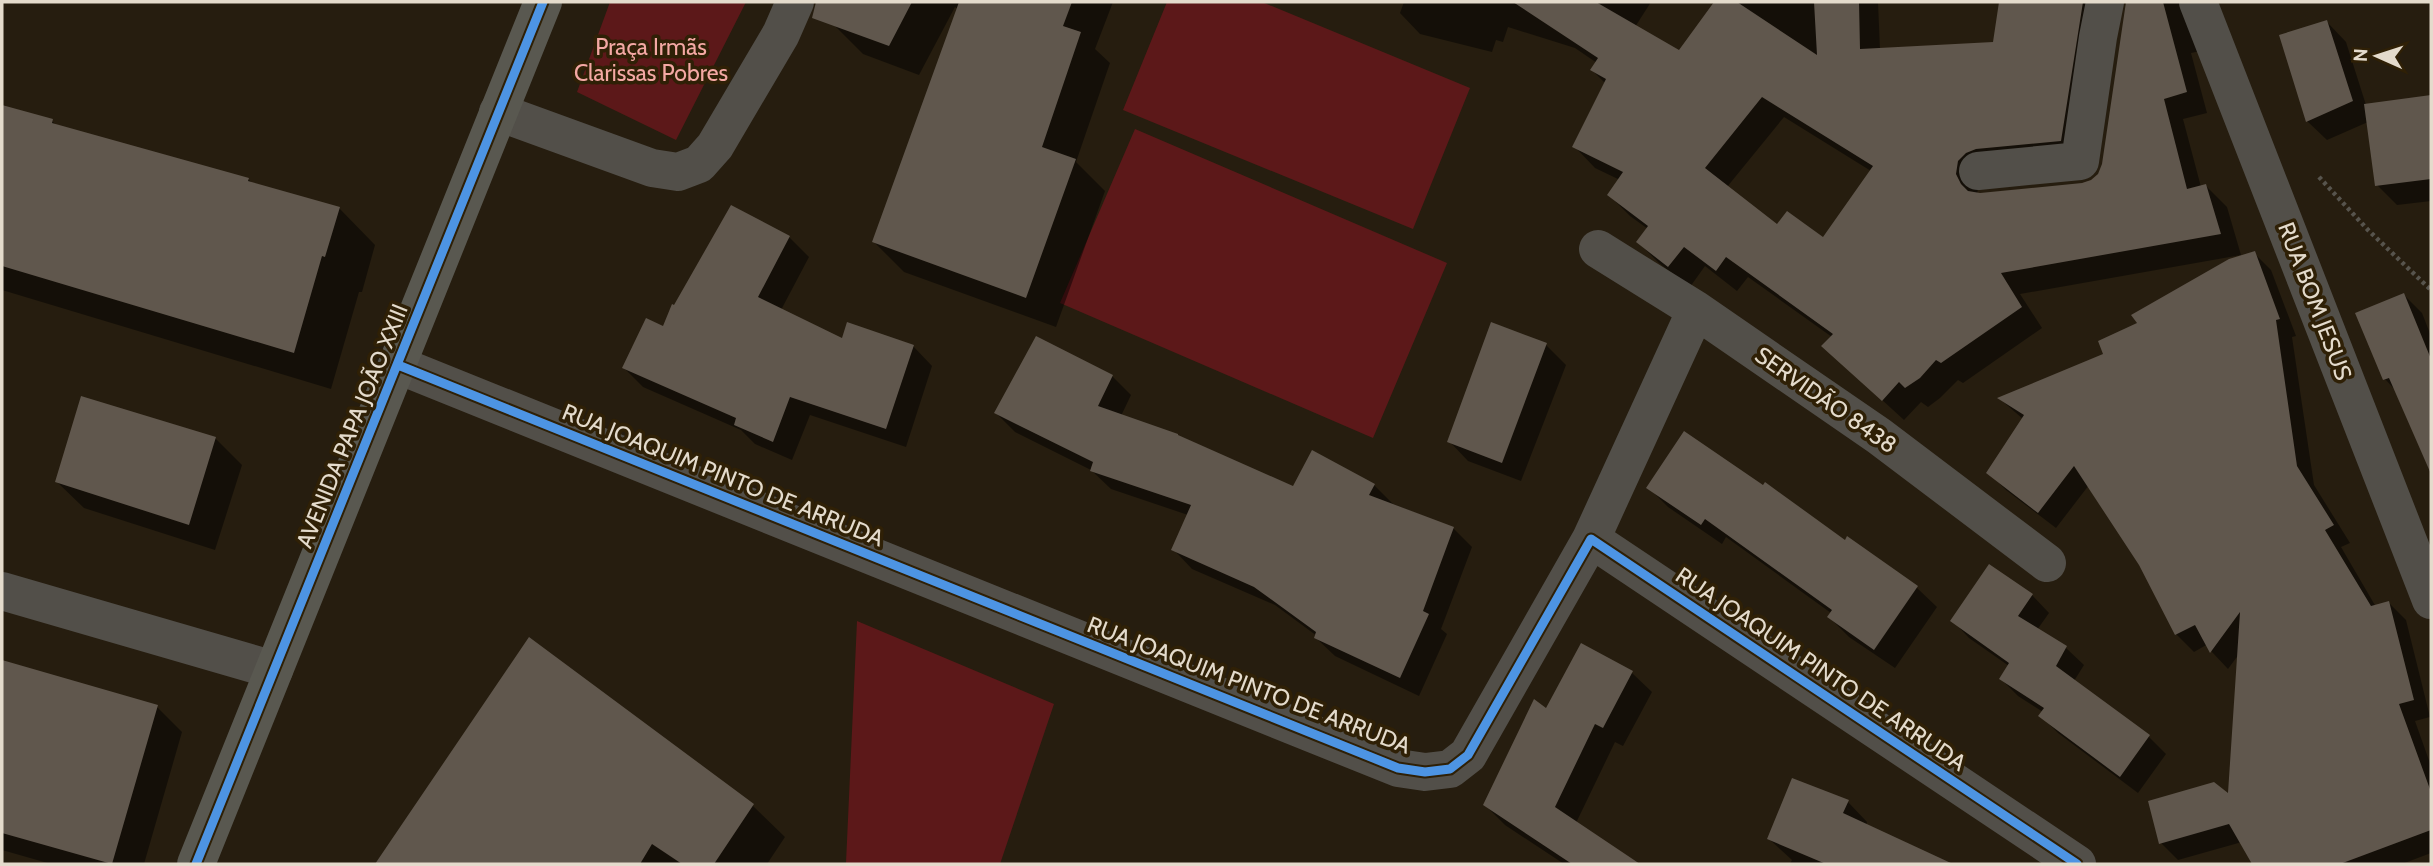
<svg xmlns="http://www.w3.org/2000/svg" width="2433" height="866" font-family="Cabin,sans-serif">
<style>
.green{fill:#5c1819}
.shadow{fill:#0007;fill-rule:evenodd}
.building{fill:#60574d;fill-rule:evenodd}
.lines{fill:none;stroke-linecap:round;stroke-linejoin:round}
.path{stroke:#57544d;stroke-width:4.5;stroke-dasharray:3.5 3.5;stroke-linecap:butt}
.minor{stroke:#524f49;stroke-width:38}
.major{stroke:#595850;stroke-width:38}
.cycleway-casing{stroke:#2f2006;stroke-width:13}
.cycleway{stroke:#4d94e3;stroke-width:9}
.labels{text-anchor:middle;stroke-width:7;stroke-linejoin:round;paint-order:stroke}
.park-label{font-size:23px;fill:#f4a8a4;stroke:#2f2006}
.street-label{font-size:23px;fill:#e4dbcc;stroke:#2f2006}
</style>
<rect width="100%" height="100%" fill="#261d0f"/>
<path class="green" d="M 610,2 L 746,2 L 676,140 L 577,92 Z
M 1167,2 L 1262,2 L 1470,88 L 1413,229 L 1123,110 Z
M 1135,129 L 1447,263 L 1373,438 L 1060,303 Z
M 857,621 L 1054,704 L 1000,864 L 846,863 Z"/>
<path class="shadow" d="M 842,2 L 1113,2 L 1095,49 L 1110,63 L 1076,162 L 1105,191 L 1056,327 L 904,272 L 874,242 L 958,9 L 955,7 L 919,75 L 863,54 L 833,24 Z
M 1404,2 L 1651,2 L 1635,27 L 1679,52 L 1716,2 L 1878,2 L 1880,50 L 1994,44 L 2001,2 L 2096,2 L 2081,161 L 1979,183 L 1977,194 L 2082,184 L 2092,182 L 2099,175 L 2103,165 L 2128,2 L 2197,2 L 2205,50 L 2191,53 L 2207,113 L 2183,119 L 2201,187 L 2206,186 L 2227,207 L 2241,255 L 2020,294 L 2042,328 L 1963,383 L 1958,380 L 1940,398 L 1928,407 L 1921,402 L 1904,420 L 1845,366 L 1832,337 L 1748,277 L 1737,291 L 1705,266 L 1690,287 L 1659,263 L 1638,242 L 1648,229 L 1630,216 L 1609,195 L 1620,180 L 1595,168 L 1575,147 L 1606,84 L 1592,70 L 1597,63 L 1575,48 L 1508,27 L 1503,42 L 1496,40 L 1492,52 L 1420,34 L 1400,13 ZM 1784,117 L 1871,171 L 1823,239 L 1778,226 L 1727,187 Z
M 2327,22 L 2346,42 L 2366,105 L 2416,99 L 2431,114 L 2431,201 L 2397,205 L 2377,185 L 2368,122 L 2327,140 L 2307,121 Z
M 2,107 L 52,121 L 57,126 L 248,179 L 254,185 L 339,208 L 375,245 L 362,292 L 359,292 L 331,389 L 2,290 Z
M 789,237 L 809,257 L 781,310 L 843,340 L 913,346 L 932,366 L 906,447 L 810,415 L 792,460 L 755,444 L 741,430 L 643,387 L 624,368 L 664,328 Z
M 2254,253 L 2271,270 L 2296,336 L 2292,337 L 2314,485 L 2350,543 L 2341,547 L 2376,607 L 2389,603 L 2406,620 L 2430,717 L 2415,721 L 2431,766 L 2431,853 L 2402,864 L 2254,864 L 2242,842 L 2178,860 L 2161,843 L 2230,796 L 2239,654 L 2228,669 L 2212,652 L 2208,644 L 2194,652 L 2176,634 L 2141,564 L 2089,485 L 2056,528 L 2006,490 L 1989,473 L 2023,419 L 2000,399 L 2105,354 L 2139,324 Z
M 2404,295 L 2422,313 L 2431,336 L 2431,461 L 2397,392 L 2385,379 Z
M 1546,345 L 1566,365 L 1521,481 L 1468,461 L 1449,441 Z
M 1112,376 L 1131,395 L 1121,416 L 1294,488 L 1374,485 L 1393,504 L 1453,528 L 1472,547 L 1441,629 L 1447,634 L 1419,696 L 1335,656 L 1316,638 L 1317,636 L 1275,605 L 1192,569 L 1174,550 L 1188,515 L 1111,489 L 1091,470 L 1015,432 L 996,413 Z
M 215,438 L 242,465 L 215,550 L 84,508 L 57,482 Z
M 1648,487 L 1845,542 L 1848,539 L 1917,588 L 1937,607 L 1895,668 L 1849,637 L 1829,617 L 1831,613 L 1726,537 L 1722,544 L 1668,507 Z
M 2032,595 L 2049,613 L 2037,630 L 2066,648 L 2084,665 L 2074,681 L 2149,737 L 2166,754 L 2138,793 L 2058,733 L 2041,716 L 2043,712 L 2018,696 L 2001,679 L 2009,666 L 1969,638 L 1952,620 Z
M 530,639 L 753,806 L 785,837 L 767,864 L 378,864 Z
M 1581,645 L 1632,673 L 1652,692 L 1623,746 L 1615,742 L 1576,823 L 1637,864 L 1564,864 L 1505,825 L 1485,805 L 1547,710 Z
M 2,662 L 157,707 L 182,732 L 144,864 L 51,864 L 2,850 Z
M 1848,802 L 1867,822 L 1866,825 L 1922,852 L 1935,864 L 1790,864 L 1792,860 L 1769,839 Z"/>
<path class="building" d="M 816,2 L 912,2 L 889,46 L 812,18 Z
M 959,2 L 1072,2 L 1063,26 L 1081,32 L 1042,147 L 1076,159 L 1026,298 L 872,242 Z
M 1513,2 L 1596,2 L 1679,50 L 1714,2 L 1737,2 L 1817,55 L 1814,2 L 1859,2 L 1860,49 L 1993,42 L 1999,2 L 2083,2 L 2061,141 L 1976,149 L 1966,153 L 1958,161 L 1956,174 L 1961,184 L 1968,191 L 1980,193 L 2082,183 L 2091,180 L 2098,174 L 2102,164 L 2126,2 L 2163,2 L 2187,92 L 2164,99 L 2187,189 L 2206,184 L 2221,234 L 2001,273 L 2022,307 L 1941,363 L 1936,360 L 1920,378 L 1905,388 L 1899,382 L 1882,401 L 1821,346 L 1833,334 L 1726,257 L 1716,271 L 1684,247 L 1668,267 L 1636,242 L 1648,226 L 1607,195 L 1623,172 L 1572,147 L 1606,79 L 1590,70 L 1598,58 ZM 1762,97 L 1873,166 L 1823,237 L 1787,211 L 1777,224 L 1705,168 Z
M 2327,20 L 2353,101 L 2306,122 L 2279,35 Z
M 2431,95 L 2431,179 L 2375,186 L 2364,104 Z
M 2,105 L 53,119 L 52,123 L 249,178 L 248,181 L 340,207 L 325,257 L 322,256 L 294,353 L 2,266 Z
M 731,205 L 790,236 L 758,297 L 842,338 L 847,322 L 914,345 L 886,429 L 790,397 L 773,442 L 734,425 L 736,418 L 622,368 L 646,318 L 663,326 L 672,304 L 674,305 Z
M 2255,251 L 2280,319 L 2276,320 L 2297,466 L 2334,525 L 2325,530 L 2371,606 L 2389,601 L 2414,700 L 2399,704 L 2431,792 L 2431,830 L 2340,864 L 2252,864 L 2229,824 L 2159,844 L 2148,801 L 2214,782 L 2228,793 L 2240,612 L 2210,653 L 2195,625 L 2175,635 L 2139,565 L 2074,466 L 2038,513 L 1986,473 L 2024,415 L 1997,398 L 2103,354 L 2098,341 L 2137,323 L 2131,315 L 2229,259 Z
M 2404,293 L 2431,359 L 2431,474 L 2389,378 L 2383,380 L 2355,313 Z
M 1491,322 L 1547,343 L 1502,463 L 1447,442 Z
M 1036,336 L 1113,375 L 1098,406 L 1178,434 L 1178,435 L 1293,486 L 1312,450 L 1375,484 L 1369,495 L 1454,527 L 1423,611 L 1429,614 L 1400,678 L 1314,638 L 1316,632 L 1254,587 L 1171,550 L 1191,505 L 1090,471 L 1093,462 L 994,413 Z
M 81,396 L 216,437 L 189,525 L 55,482 Z
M 1684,431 L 1763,485 L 1765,482 L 1845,540 L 1847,536 L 1918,586 L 1874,650 L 1827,617 L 1832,610 L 1705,519 L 1701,525 L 1646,488 Z
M 1989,564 L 2033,594 L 2018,616 L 2067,646 L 2056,666 L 2150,735 L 2120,777 L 2038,716 L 2044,708 L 1999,679 L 2009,663 L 1950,621 Z
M 529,637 L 754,804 L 714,864 L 682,864 L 652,844 L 640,864 L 375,864 Z
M 1581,643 L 1633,671 L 1603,728 L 1595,724 L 1555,807 L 1640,864 L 1572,864 L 1483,805 L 1534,699 L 1546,708 Z
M 2,660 L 158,705 L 112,864 L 2,833 Z
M 1792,778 L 1849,800 L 1843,813 L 1953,864 L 1826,864 L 1767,839 Z"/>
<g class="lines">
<path class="path" d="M 2319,177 L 2368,230 L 2431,290"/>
<path class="minor" d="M 2198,2 L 2431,600
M 498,112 L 652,168 L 678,172 L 699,164 L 715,146 L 781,34 L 795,2
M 1978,171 L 2080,161 L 2098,37 L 2105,2
M 1598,249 L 1696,310 L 1879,436 L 2047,563
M 398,365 L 1398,768 L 1425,772 L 1450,769 L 1468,755 L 1591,539 L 2077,864
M 1591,539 L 1696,310
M 2,591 L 274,670"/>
<path class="major" d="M 196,864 L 543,2"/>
<g class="cycleway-casing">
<path id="cycleway" d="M 398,365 L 1398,768 L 1425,772 L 1450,769 L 1468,755 L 1591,539 L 2077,864
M 196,864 L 543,2"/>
</g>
<use href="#cycleway" class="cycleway"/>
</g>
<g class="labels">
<g class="park-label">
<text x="651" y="55">Praça Irmãs<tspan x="651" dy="26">Clarissas Pobres</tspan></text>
</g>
<g class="street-label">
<text transform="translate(2315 301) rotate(69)" y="8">RUA BOM JESUS</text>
<text transform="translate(1826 400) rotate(35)" y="8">SERVIDÃO 8438</text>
<text transform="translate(352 426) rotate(-68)" y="8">AVENIDA PAPA JOÃO XXIII</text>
<text transform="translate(723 475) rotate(22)" y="8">RUA JOAQUIM PINTO DE ARRUDA</text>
<text transform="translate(1821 669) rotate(34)" y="8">RUA JOAQUIM PINTO DE ARRUDA</text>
<text transform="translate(1249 685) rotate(21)" y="8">RUA JOAQUIM PINTO DE ARRUDA</text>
</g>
</g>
<rect width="2433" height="866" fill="none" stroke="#e4dbcc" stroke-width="7"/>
<g transform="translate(2377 56) rotate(273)" stroke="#2f2006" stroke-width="5" paint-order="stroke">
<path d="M0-5L12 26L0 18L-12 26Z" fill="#e4dbcc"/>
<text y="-10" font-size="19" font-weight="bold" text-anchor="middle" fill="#e4dbcc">N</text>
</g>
</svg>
